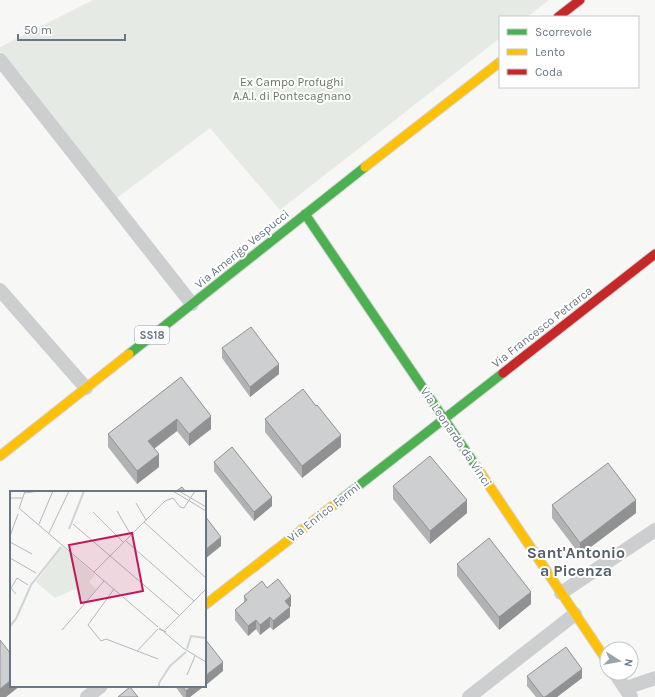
<svg xmlns="http://www.w3.org/2000/svg" width="655" height="697" font-family="Karla,sans-serif">
<style>
.green{fill:#e6eae4}
.lines{fill:none;stroke-linecap:round;stroke-linejoin:round}
.fast-casing{stroke:#d3d3d4;stroke-width:11}
.slow-casing{stroke:#d3d3d4;stroke-width:11}
.jam-casing{stroke:#d3d3d4;stroke-width:11}
.street{stroke:#cccecf;stroke-width:14}
.fast{stroke:#4caf50;stroke-width:9}
.slow{stroke:#ffc107;stroke-width:9}
.jam{stroke:#c62828;stroke-width:9}
.wall{fill:#b1b2b3}
.shaded-wall{fill:#909192}
.building{fill:#cecfd0;stroke:#909192}
.labels{text-anchor:middle;stroke-width:4;stroke-linejoin:round;paint-order:stroke}
.shield{fill:#fff;stroke:#95a0aa;stroke-width:1}
.shield-label{font-size:11px;font-weight:bold;fill:#687785}
.park-label{font-size:12px;fill:#667763;stroke:#fff}
.street-label{font-size:12px;fill:#687785;stroke:#fff}
.district-label{font-size:16px;font-weight:bold;fill:#56606a;stroke:#fff}
.inset-river{fill:none;stroke:#ced4d7;stroke-width:2}
.inset-road{fill:none;stroke:#b1b8bf;stroke-width:1}
.view{fill:#c2185b;fill-opacity:0.15;stroke:#c2185b;stroke-width:2}
.inset-edge{fill:none;stroke:#687785;stroke-width:2}
</style>
<rect width="100%" height="100%" fill="#f7f7f6"/>
<path class="green" d="M 93,0 L 549,0 L 527,17 L 500,17 L 500,38 L 280,210 L 210,128 L 117,198 L 0,51 L 0,47 Z"/>
<g class="lines">
<g class="fast-casing">
<path id="fast" d="M 305,214 L 476,466
M 129,354 L 365,167
M 335,504 L 503,373"/>
</g>
<g class="slow-casing">
<path id="slow" d="M 365,167 L 500,62
M 0,456 L 129,354
M 476,466 L 607,661
M 205,605 L 335,504"/>
</g>
<g class="jam-casing">
<path id="jam" d="M 558,17 L 580,0
M 503,373 L 655,254"/>
</g>
<path class="street" d="M 0,60 L 192,304
M 0,290 L 86,388
M 561,593 L 655,530
M 615,673 L 631,697
M 626,688 L 655,678
M 87,697 L 101,686
M 469,697 L 575,614"/>
<use href="#fast" class="fast"/>
<use href="#slow" class="slow"/>
<use href="#jam" class="jam"/>
</g>
<path class="wall" d="M 222,348 L 279,374 L 250,397 L 222,358 Z
M 181,377 L 211,429 L 189,446 L 177,431 L 154,449 L 159,467 L 137,484 L 108,447 L 108,434 Z
M 265,419 L 341,447 L 302,478 L 265,432 Z
M 214,462 L 272,506 L 254,521 L 214,471 Z
M 393,486 L 467,513 L 430,544 L 393,499 Z
M 552,505 L 636,513 L 580,555 L 552,518 Z
M 457,564 L 531,604 L 499,630 L 457,576 Z
M 267,588 L 291,606 L 290,607 L 290,617 L 273,630 L 270,627 L 260,635 L 256,629 L 248,636 L 235,620 L 235,610 L 244,602 L 244,596 Z
M 527,676 L 582,678 L 557,697 L 536,697 L 527,686 Z
M 175,686 L 204,686 L 190,697 L 183,697 Z"/>
<path class="shaded-wall" d="M 279,364 L 279,374 L 250,397 L 250,387 Z
M 211,416 L 211,429 L 189,446 L 189,434 Z
M 177,419 L 177,431 L 148,453 L 148,441 Z
M 341,435 L 341,447 L 302,478 L 302,466 Z
M 159,454 L 159,467 L 137,484 L 137,471 Z
M 272,497 L 272,506 L 254,521 L 254,512 Z
M 467,500 L 467,513 L 430,544 L 430,531 Z
M 636,500 L 636,513 L 580,555 L 580,543 Z
M 221,537 L 221,546 L 205,559 L 205,550 Z
M 531,592 L 531,604 L 499,630 L 499,617 Z
M 291,596 L 291,606 L 289,608 L 290,607 L 290,617 L 273,630 L 273,621 L 285,601 Z
M 270,617 L 270,627 L 260,635 L 260,625 Z
M 256,620 L 256,629 L 248,636 L 248,626 Z
M 223,662 L 223,671 L 205,686 L 205,676 Z
M 582,669 L 582,678 L 557,697 L 545,697 Z
M 11,680 L 11,686 L 20,686 L 6,697 L 0,697 L 0,689 Z
M 192,686 L 204,686 L 190,697 L 186,697 L 186,691 Z"/>
<path class="building" d="M 251,327 L 279,364 L 250,387 L 222,348 Z
M 181,377 L 211,416 L 189,434 L 177,419 L 148,441 L 159,454 L 137,471 L 108,434 Z
M 303,389 L 316,406 L 317,405 L 341,435 L 302,466 L 265,419 Z
M 232,447 L 272,497 L 254,512 L 214,462 Z
M 430,456 L 467,500 L 430,531 L 393,486 Z
M 608,463 L 636,500 L 580,543 L 552,505 Z
M 182,487 L 186,492 L 175,492 Z
M 205,516 L 221,537 L 205,550 Z
M 489,538 L 531,592 L 499,617 L 457,564 Z
M 278,579 L 291,596 L 285,601 L 290,607 L 273,621 L 270,617 L 260,625 L 256,620 L 248,626 L 235,610 L 247,600 L 244,596 L 262,581 L 267,588 Z
M 205,639 L 223,662 L 205,676 Z
M 0,640 L 11,654 L 11,680 L 0,689 Z
M 566,647 L 582,669 L 545,697 L 543,697 L 527,676 Z
M 182,686 L 192,686 L 186,691 Z
M 130,687 L 138,697 L 118,697 Z"/>
<g class="labels">
<rect class="shield" x="135" y="326" width="34" height="18" rx="3"/>
<g class="shield-label">
<text x="152" y="339">SS18</text>
</g>
<g class="park-label">
<text x="292" y="86">Ex Campo Profughi<tspan x="292" dy="14">A.A.I. di Pontecagnano</tspan></text>
</g>
<g class="street-label">
<text transform="translate(242 249) rotate(-39)" y="4">Via Amerigo Vespucci</text>
<text transform="translate(542 327) rotate(-38)" y="4">Via Francesco Petrarca</text>
<text transform="translate(456 437) rotate(56)" y="4">Via Leonardo da Vinci</text>
<text transform="translate(324 512) rotate(-38)" y="4">Via Enrico Fermi</text>
</g>
<g class="district-label">
<text x="576" y="558">Sant'Antonio<tspan x="576" dy="18">a Picenza</tspan></text>
</g>
</g>
<g transform="translate(10 491)">
<rect width="196" height="196" fill="#f7f7f6"/>
<path d="M 52,55 L 85,84 L 79,91 L 86,98 L 75,112 L 65,98 L 45,107 L 26,91 Z" fill="#e6eae4"/>
<path class="inset-river" d="M 59,38 L 74,0M 0,135 L 6,128 L 21,94 L 51,56M 177,158 L 181,145 L 196,147M 149,196 L 149,192 L 160,175 L 176,161"/>
<path class="inset-road" d="M 163,0 L 196,20M 169,0 L 196,16M 14,2 L 30,0M 0,7 L 13,7M 126,12 L 136,29M 9,18 L 15,0M 10,18 L 148,136M 107,20 L 121,44M 83,21 L 114,52M 134,31 L 196,87M 29,33 L 43,0M 63,33 L 170,125M 39,42 L 59,0M 0,45 L 8,23M 116,50 L 184,110M 0,51 L 22,63M 0,67 L 26,82M 84,81 L 155,10 L 163,7 L 170,16 L 174,17 L 185,0M 104,98 L 78,134 L 91,150 L 96,148 L 148,168M 6,103 L 1,97 L 7,87 L 18,94M 149,138 L 156,141 L 149,137M 52,139 L 94,90M 155,139 L 196,98M 154,141 L 173,157 L 196,171M 127,160 L 148,138M 177,184 L 185,165"/>
<path class="view" d="M 122,42 L 133,100 L 71,112 L 59,54 Z"/>
<rect width="196" height="196" class="inset-edge"/>
</g>
<rect x="499" y="16" width="140" height="72" fill="#ffffff" stroke="#c3c9ce"/>
<rect x="507" y="29" width="20" height="6" fill="#4caf50" stroke="#c3c9ce"/>
<text x="535" y="36" font-size="12" fill="#687785">Scorrevole</text>
<rect x="507" y="49" width="20" height="6" fill="#ffc107" stroke="#c3c9ce"/>
<text x="535" y="56" font-size="12" fill="#687785">Lento</text>
<rect x="507" y="69" width="20" height="6" fill="#c62828" stroke="#c3c9ce"/>
<text x="535" y="76" font-size="12" fill="#687785">Coda</text>
<g transform="translate(619 661) rotate(101)"><circle r="19" fill="#ffffff" stroke="#c3c9ce"/>
<path d="M0-3L7 15L0 10L-7 15Z" fill="#9aa4ad"/>
<text y="-6" font-size="11" font-weight="bold" text-anchor="middle" fill="#687785">N</text>
</g>
<path d="M18 34v6h107v-6" fill="none" stroke="#687785" stroke-width="2"/>
<text x="24" y="34" font-size="12" fill="#687785" stroke="#ffffff" stroke-width="3" paint-order="stroke">50 m</text>
</svg>
